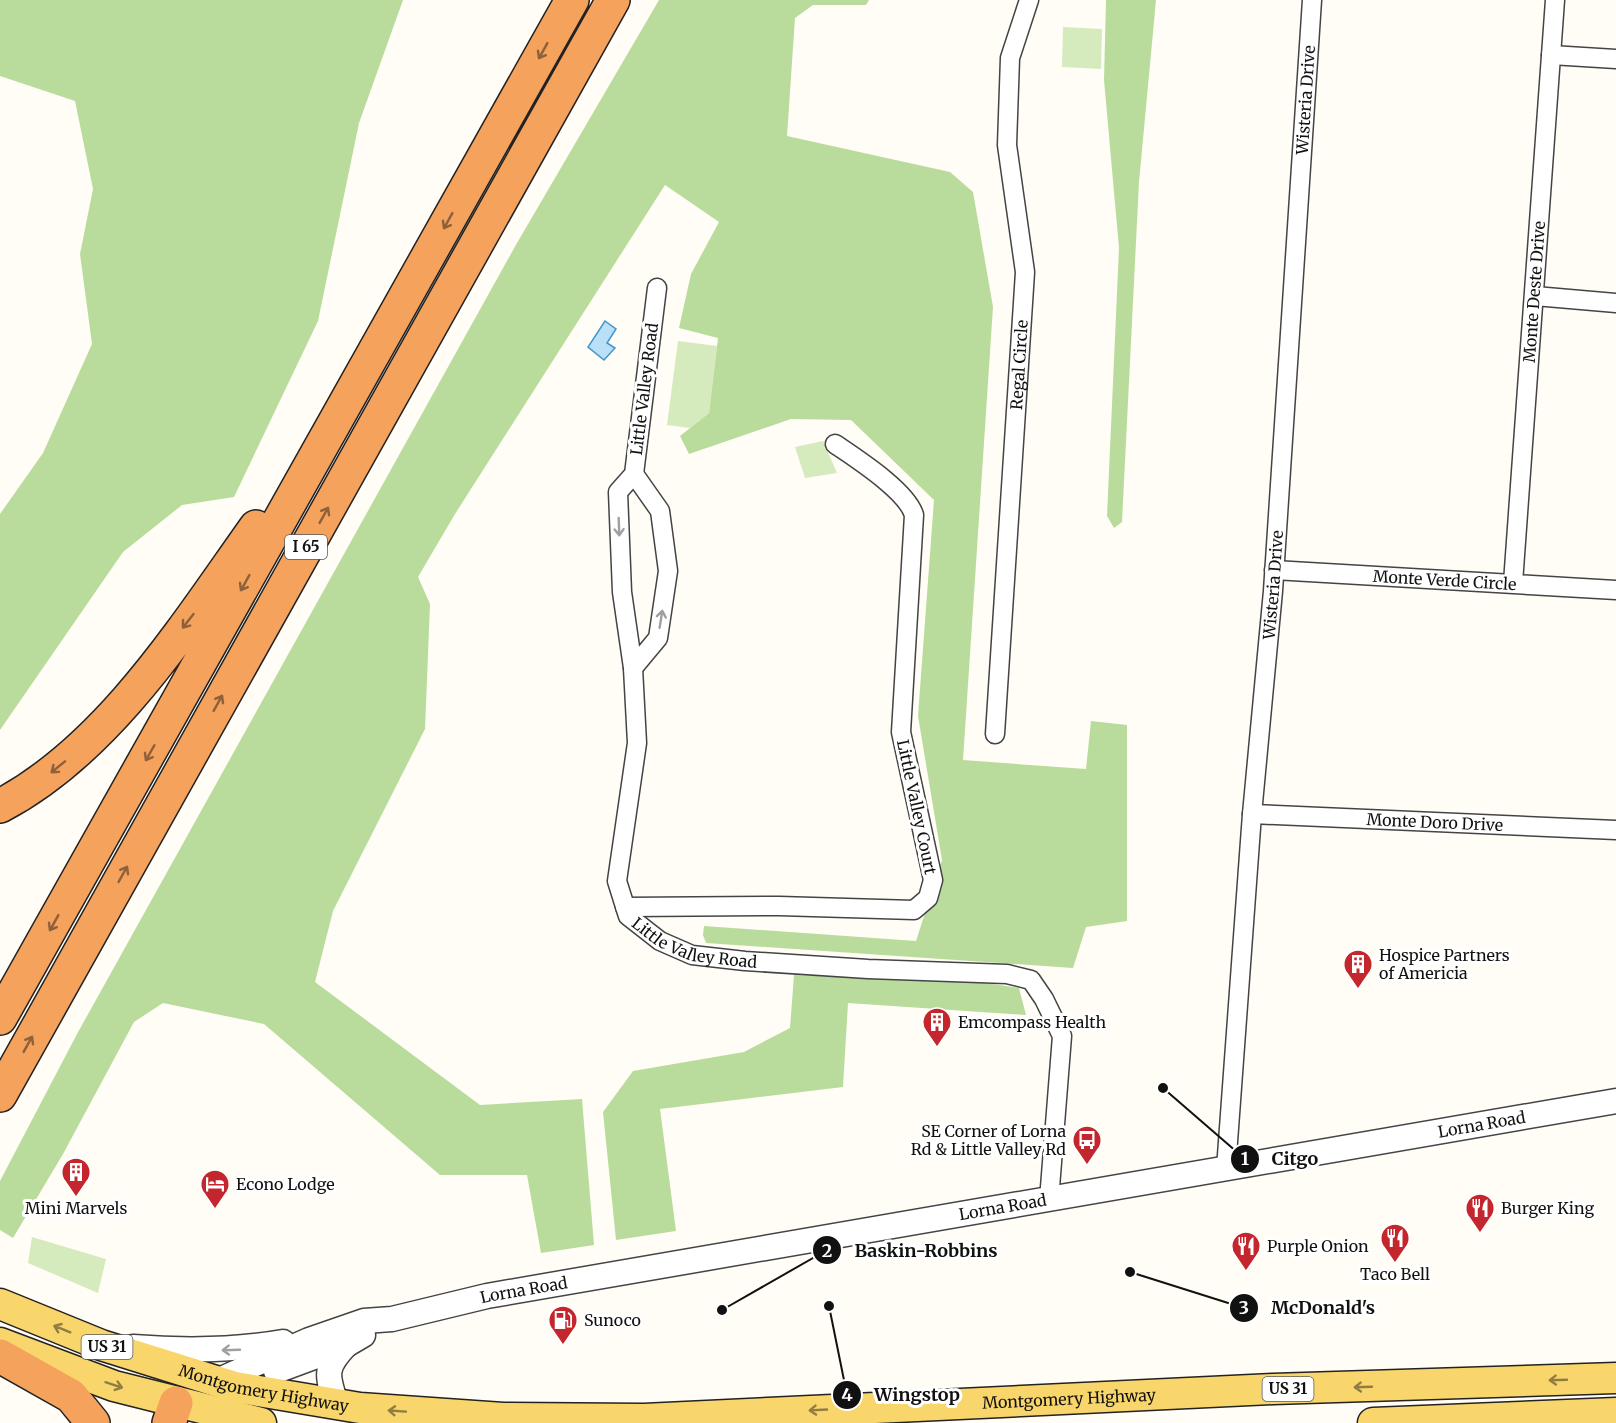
<svg xmlns="http://www.w3.org/2000/svg" width="1616" height="1423" font-family="Merriweather,serif">
<style>
.green{fill:#d5ebbd}
.forest{fill:#b9dc9c}
.water{fill:#b9e0f7;stroke:#3f96cf;stroke-width:1.5}
.lines{fill:none;stroke-linecap:round;stroke-linejoin:round}
.minor-casing{stroke:#444;stroke-width:21}
.tertiary-casing{stroke:#444;stroke-width:27}
.primary-casing{stroke:#222;stroke-width:33}
.motorway-casing{stroke:#222;stroke-width:36}
.minor{stroke:#fff;stroke-width:18}
.tertiary{stroke:#fff;stroke-width:24}
.primary{stroke:#f9d66b;stroke-width:30}
.motorway{stroke:#f5a25d;stroke-width:33}
.oneway{stroke:#8e613b}
.oneway2{stroke:#a0a0a0}
.oneway3{stroke:#917d42}
.labels{text-anchor:middle;stroke-width:6;stroke-linejoin:round;paint-order:stroke}
.shield{fill:#fff;stroke:#585858;stroke-width:1.5}
.shield-label{font-size:15px;font-weight:bold;fill:#111}
.street-label{font-size:16px;fill:#111;stroke:#fff}
.poi-label{font-size:16px;fill:#111;stroke:#fff;text-anchor:start}
.leader{fill:none;stroke:#111;stroke-width:2}
.callout-dot{fill:#111;stroke:#fff;stroke-width:2}
.mark-label{font-size:18px;text-anchor:middle;font-weight:bold;fill:#fff}
.callout-label{font-size:18px;text-anchor:middle;font-weight:bold;fill:#111;stroke:#fff;stroke-width:6;stroke-linejoin:round;paint-order:stroke}
</style>
<rect width="100%" height="100%" fill="#fffdf5"/>
<path class="green" d="M 1063,27 L 1102,29 L 1101,69 L 1062,67 Z
M 678,341 L 717,346 L 709,413 L 690,428 L 667,425 Z
M 823,441 L 837,473 L 805,478 L 795,447 Z
M 32,1237 L 106,1259 L 98,1293 L 28,1263 Z"/>
<path class="forest" d="M 0,0 L 403,0 L 359,123 L 318,321 L 234,497 L 182,505 L 123,552 L 0,730 L 0,514 L 43,453 L 92,344 L 80,254 L 93,189 L 75,101 L 0,76 Z
M 659,0 L 869,0 L 866,5 L 813,5 L 795,18 L 787,136 L 950,172 L 973,192 L 993,307 L 963,760 L 1086,769 L 1091,721 L 1127,725 L 1127,921 L 1086,927 L 1073,968 L 706,943 L 703,935 L 704,926 L 916,941 L 942,860 L 918,716 L 934,500 L 851,420 L 791,419 L 689,454 L 680,436 L 709,413 L 718,338 L 679,328 L 691,274 L 719,222 L 665,185 L 455,514 L 418,577 L 430,604 L 425,729 L 333,911 L 315,982 L 480,1105 L 582,1099 L 594,1245 L 541,1253 L 527,1175 L 440,1175 L 264,1024 L 163,1003 L 134,1022 L 63,1154 L 13,1238 L 0,1230 L 0,1181 L 77,1034 L 517,243 Z
M 1106,0 L 1156,0 L 1139,182 L 1122,522 L 1114,528 L 1107,516 L 1119,248 L 1104,80 Z
M 794,975 L 986,983 L 1019,988 L 1026,1015 L 848,1003 L 843,1087 L 660,1109 L 676,1231 L 616,1240 L 603,1112 L 633,1071 L 744,1052 L 790,1028 Z"/>
<path class="water" d="M 605,321 L 616,329 L 607,343 L 615,348 L 604,360 L 588,347 Z"/>
<g class="lines">
<g class="minor-casing">
<g id="minor">
<path d="M 1551,55 L 1616,59"/>
<path id="s1" d="M 657,288 L 634,474 L 618,492 L 622,592 L 633,668 L 637,743 L 617,881 L 628,916 L 660,941 L 692,955 L 745,961 L 868,969 L 1007,974 L 1031,980 L 1044,999 L 1062,1036 L 1049,1200"/>
<path d="M 1535,296 L 1616,303"/>
<path id="s2" d="M 1274,570 L 1616,590"/>
<path id="s3" d="M 1513,583 L 1555,0"/>
<path d="M 633,668 L 658,638 L 668,571 L 660,511 L 634,474"/>
<path id="s4" d="M 995,734 L 1025,272 L 1007,145 L 1010,58 L 1029,0"/>
<path id="s5" d="M 1252,814 L 1616,830"/>
<path d="M 625,907 L 779,906 L 914,910 L 928,898 L 933,880 L 901,732 L 914,515 C 907,491 857,459 835,444"/>
<path id="s6" d="M 1226,1169 L 1252,814 L 1273,591 L 1312,0"/>
</g>
</g>
<g class="tertiary-casing">
<g id="tertiary">
<path d="M 133,1347 C 184,1351 232,1351 283,1342"/>
<path d="M 276,1371 L 346,1345 L 363,1335"/>
<path id="s7" d="M 217,1381 L 309,1340 L 364,1321 L 392,1319 L 487,1296 L 1616,1101"/>
<path d="M 336,1403 C 326,1374 325,1367 346,1345"/>
</g>
</g>
<g class="primary-casing">
<g id="primary">
<path id="s8" d="M 0,1304 L 101,1345 L 235,1387 L 360,1408 L 503,1418 L 644,1419 L 1273,1389 L 1616,1378"/>
<path d="M 0,1343 L 114,1386 L 261,1423"/>
<path d="M 1373,1423 L 1616,1413"/>
</g>
</g>
<g class="motorway-casing">
<path id="motorway" d="M 0,806 C 109,749 186,625 256,527
M 0,1018 L 572,0
M 0,1095 L 613,0
M 0,1356 L 71,1396 L 93,1423
M 169,1423 L 176,1403"/>
</g>
<use href="#minor" class="minor"/>
<use href="#tertiary" class="tertiary"/>
<use href="#primary" class="primary"/>
<use href="#motorway" class="motorway"/>
</g>
<defs><path id="oneway-shaft" d="M-6 0H5M1.5-3L5.5 0L1.5 3" fill="none" stroke-width="1.6" stroke-linecap="round" stroke-linejoin="round" transform="scale(1.5)"/></defs>
<g class="oneway">
<use href="#oneway-shaft" transform="translate(543 51) rotate(119)"/>
<use href="#oneway-shaft" transform="translate(448 221) rotate(119)"/>
<use href="#oneway-shaft" transform="translate(324 515) rotate(-61)"/>
<use href="#oneway-shaft" transform="translate(245 583) rotate(119)"/>
<use href="#oneway-shaft" transform="translate(188 621) rotate(128)"/>
<use href="#oneway-shaft" transform="translate(218 703) rotate(-61)"/>
<use href="#oneway-shaft" transform="translate(150 753) rotate(120)"/>
<use href="#oneway-shaft" transform="translate(58 767) rotate(141)"/>
<use href="#oneway-shaft" transform="translate(123 874) rotate(-61)"/>
<use href="#oneway-shaft" transform="translate(54 923) rotate(119)"/>
<use href="#oneway-shaft" transform="translate(28 1044) rotate(-61)"/>
</g>
<g class="oneway2">
<use href="#oneway-shaft" transform="translate(619 527) rotate(88)"/>
<use href="#oneway-shaft" transform="translate(661 619) rotate(-81)"/>
<use href="#oneway-shaft" transform="translate(231 1350) rotate(178)"/>
</g>
<g class="oneway3">
<use href="#oneway-shaft" transform="translate(62 1329) rotate(-158)"/>
<use href="#oneway-shaft" transform="translate(1558 1380) rotate(178)"/>
<use href="#oneway-shaft" transform="translate(114 1385) rotate(18)"/>
<use href="#oneway-shaft" transform="translate(1363 1387) rotate(178)"/>
<use href="#oneway-shaft" transform="translate(818 1410) rotate(177)"/>
<use href="#oneway-shaft" transform="translate(397 1411) rotate(-176)"/>
</g>
<defs>
<g id="building-pin" transform="scale(1.5)"><path d="M0 17L-7.5 6A9.5 9.5 0 1 1 7.5 6Z" fill="#c4262e" stroke="#fff"/><path d="M-4-6H4V6H1V3H-1V6H-4ZM-2.5-4.3h1.7v1.8h-1.7ZM.8-4.3h1.7v1.8H.8ZM-2.5-1h1.7V.8h-1.7ZM.8-1h1.7V.8H.8Z" fill="#fff"/></g>
<g id="bus-pin" transform="scale(1.5)"><path d="M0 17L-7.5 6A9.5 9.5 0 1 1 7.5 6Z" fill="#c4262e" stroke="#fff"/><path d="M-5-6H5V4H4V6H2V4H-2V6H-4V4H-5ZM-3.5-4V0h7V-4ZM-3.5 1.2v1.5H-2V1.2ZM2 1.2v1.5H3.5V1.2Z" fill="#fff"/></g>
<g id="hotel-pin" transform="scale(1.5)"><path d="M0 17L-7.5 6A9.5 9.5 0 1 1 7.5 6Z" fill="#c4262e" stroke="#fff"/><path d="M-6-4.5h1.5V1H6V5H4.5V3h-9V5H-6ZM-4 0a1.8 1.8 0 1 1 3.6 0ZM.5 0V-2.5h3Q6-2.5 6 0Z" fill="#fff"/></g>
<g id="restaurant-pin" transform="scale(1.5)"><path d="M0 17L-7.5 6A9.5 9.5 0 1 1 7.5 6Z" fill="#c4262e" stroke="#fff"/><path d="M-5-6h1v4h1v-4h1v4h1v-4h1v5L-1.5 .5V6h-2V.5L-5-1ZM5-6V6H3V1.5H1.5Q1.5-4 5-6Z" fill="#fff"/></g>
<g id="fuel-pin" transform="scale(1.5)"><path d="M0 17L-7.5 6A9.5 9.5 0 1 1 7.5 6Z" fill="#c4262e" stroke="#fff"/><path d="M-5.5-6h7V0h2V4h1.3V-2.5L3-4.5l.8-.8L6-3V5H2.5V1h-1V6h-7ZM-4.2-4.7v3.2H.2V-4.7Z" fill="#fff"/></g>
</defs>
<g fill-rule="evenodd">
<use href="#building-pin" x="1358" y="964"/>
<use href="#building-pin" x="937" y="1022"/>
<use href="#bus-pin" x="1087" y="1140"/>
<use href="#building-pin" x="76" y="1172"/>
<use href="#hotel-pin" x="215" y="1184"/>
<use href="#restaurant-pin" x="1480" y="1208"/>
<use href="#restaurant-pin" x="1395" y="1238"/>
<use href="#restaurant-pin" x="1246" y="1246"/>
<use href="#fuel-pin" x="563" y="1320"/>
</g>
<g class="labels">
<g class="shield">
<rect x="285" y="535" width="42" height="24" rx="4.5"/>
<rect x="81.5" y="1335" width="51" height="24" rx="4.5"/>
<rect x="1262.5" y="1377" width="51" height="24" rx="4.5"/>
</g>
<g class="shield-label">
<text x="306" y="552">I 65</text>
<text x="107" y="1352">US 31</text>
<text x="1288" y="1394">US 31</text>
</g>
<g class="street-label">
<text dy="6" stroke="none"><textPath href="#s6" startOffset="1072">Wisteria Drive</textPath></text>
<text dy="6" stroke="none"><textPath href="#s3" startOffset="292">Monte Deste Drive</textPath></text>
<text dy="6" stroke="none"><textPath href="#s4" startOffset="370">Regal Circle</textPath></text>
<text transform="translate(644 389) rotate(-83)" y="6">Little Valley Road</text>
<text dy="6" stroke="none"><textPath href="#s2" startOffset="171">Monte Verde Circle</textPath></text>
<text dy="6" stroke="none"><textPath href="#s6" startOffset="586">Wisteria Drive</textPath></text>
<text transform="translate(917 807) rotate(78)" y="6">Little Valley Court</text>
<text dy="6" stroke="none"><textPath href="#s5" startOffset="183">Monte Doro Drive</textPath></text>
<text dy="6" stroke="none"><textPath href="#s1" startOffset="714">Little Valley Road</textPath></text>
<text dy="6" stroke="none"><textPath href="#s7" startOffset="1294">Lorna Road</textPath></text>
<text dy="6" stroke="none"><textPath href="#s7" startOffset="808">Lorna Road</textPath></text>
<text dy="6" stroke="none"><textPath href="#s7" startOffset="322">Lorna Road</textPath></text>
<text dy="6" stroke="none"><textPath href="#s8" startOffset="278">Montgomery Highway</textPath></text>
<text dy="6" stroke="none"><textPath href="#s8" startOffset="1086">Montgomery Highway</textPath></text>
</g>
<g class="poi-label">
<text x="1379" y="961">Hospice Partners<tspan x="1379" dy="18">of Americia</tspan></text>
<text x="958" y="1028">Emcompass Health</text>
<text x="1066" y="1137" text-anchor="end">SE Corner of Lorna<tspan x="1066" dy="18">Rd &amp; Little Valley Rd</tspan></text>
<text x="236" y="1190">Econo Lodge</text>
<text x="76" y="1214" text-anchor="middle">Mini Marvels</text>
<text x="1501" y="1214">Burger King</text>
<text x="1267" y="1252">Purple Onion</text>
<text x="1395" y="1280" text-anchor="middle">Taco Bell</text>
<text x="584" y="1326">Sunoco</text>
</g>
</g>
<path class="leader" d="M1163 1088L1245 1159M722 1310L827 1250M1130 1272L1244 1308M829 1306L847 1395"/>
<g class="callout-dot">
<circle cx="1163" cy="1088" r="6"/>
<circle cx="722" cy="1310" r="6"/>
<circle cx="1130" cy="1272" r="6"/>
<circle cx="829" cy="1306" r="6"/>
<circle cx="1245" cy="1159" r="15"/>
<circle cx="827" cy="1250" r="15"/>
<circle cx="1244" cy="1308" r="15"/>
<circle cx="847" cy="1395" r="15"/>
</g>
<g class="mark-label">
<text x="1245" y="1165">1</text>
<text x="827" y="1257">2</text>
<text x="1244" y="1314">3</text>
<text x="847" y="1401">4</text>
</g>
<g class="callout-label">
<text x="1295" y="1165">Citgo</text>
<text x="926" y="1257">Baskin-Robbins</text>
<text x="1323" y="1314">McDonald's</text>
<text x="917" y="1401">Wingstop</text>
</g>
</svg>
